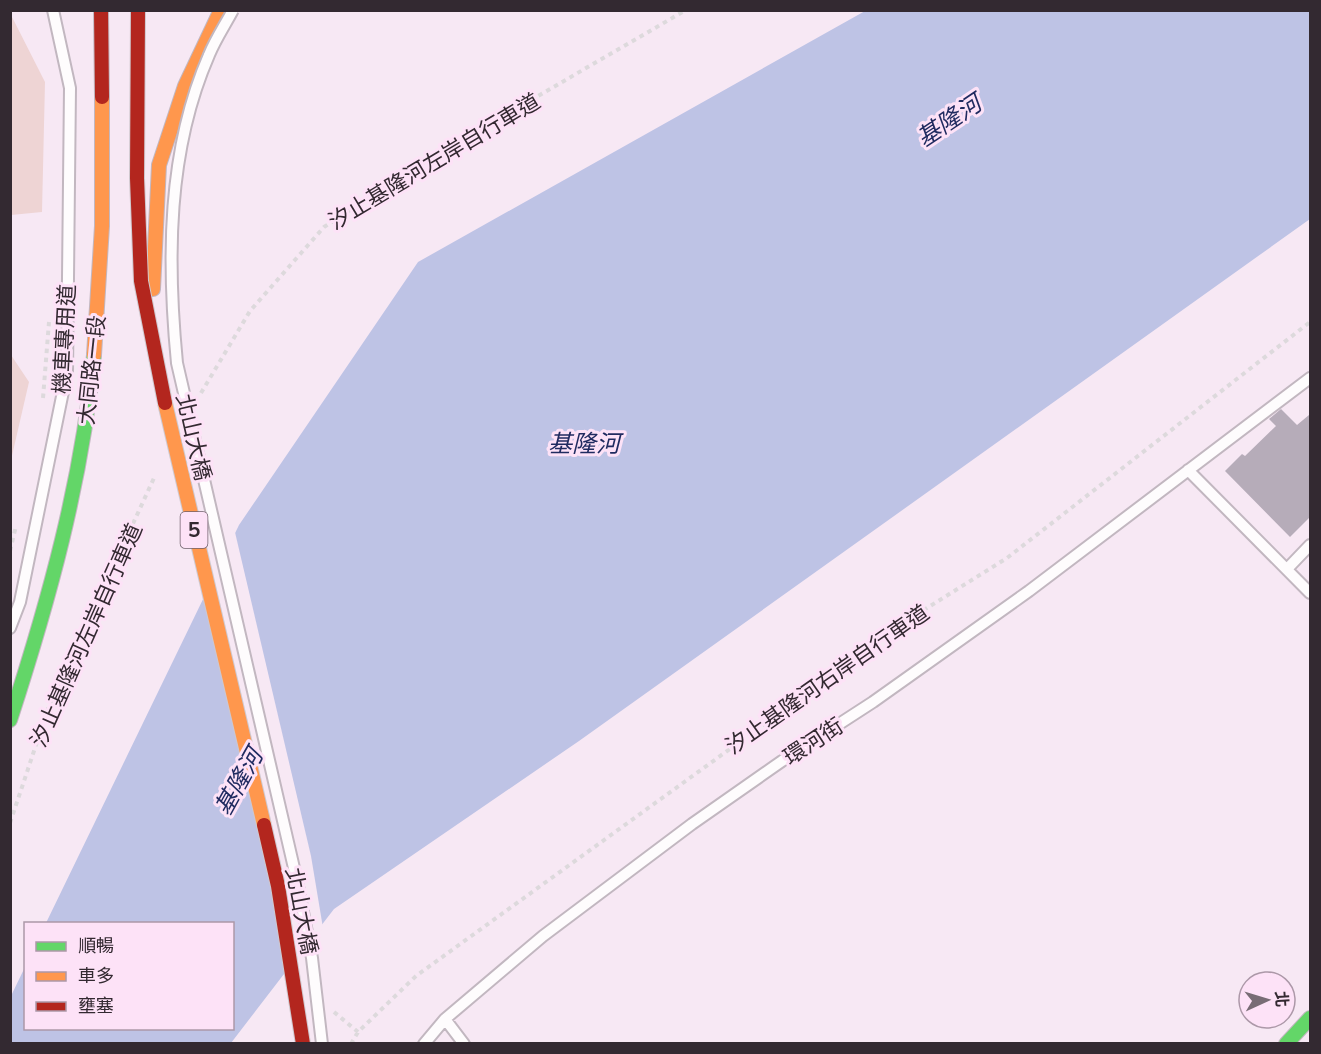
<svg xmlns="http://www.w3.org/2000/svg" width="1321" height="1054" font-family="Mulish,'Noto Sans TC',sans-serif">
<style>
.green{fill:#eed4d4}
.water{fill:#bec3e5}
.pier{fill:#f7e8f4}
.building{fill:#b6acb9}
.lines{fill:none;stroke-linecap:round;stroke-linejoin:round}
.lane-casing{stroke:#c2b7c0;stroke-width:14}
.fast-casing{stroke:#c2b7c0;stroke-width:16}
.slow-casing{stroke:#c2b7c0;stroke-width:16}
.jam-casing{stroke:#c2b7c0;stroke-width:16}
.path{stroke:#ddd9dc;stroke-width:4;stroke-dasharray:4.5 4.5;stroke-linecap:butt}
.lane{stroke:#fefcfd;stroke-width:10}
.fast{stroke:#63d668;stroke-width:14}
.slow{stroke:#ff974d;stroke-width:14}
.jam{stroke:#b3261e;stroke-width:14}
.lane-bridge-casing{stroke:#c2b7c0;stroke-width:14;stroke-linecap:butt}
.slow-bridge-casing{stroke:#cfc8ce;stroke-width:16;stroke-linecap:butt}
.jam-bridge-casing{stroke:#cfc8ce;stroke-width:16;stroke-linecap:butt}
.lane-bridge{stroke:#fefcfd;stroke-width:10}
.slow-bridge{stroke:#ff974d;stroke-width:14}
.jam-bridge{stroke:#b3261e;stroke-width:14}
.labels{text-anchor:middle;stroke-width:6;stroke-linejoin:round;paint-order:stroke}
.shield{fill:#fde2f7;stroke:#70606c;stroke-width:1.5}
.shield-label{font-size:21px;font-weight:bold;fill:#332931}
.street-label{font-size:22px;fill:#332931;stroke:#fde2f7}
.water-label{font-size:24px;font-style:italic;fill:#202b60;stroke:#fde2f7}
</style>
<rect width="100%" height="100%" fill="#f7e8f4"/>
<path class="green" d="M 11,15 L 45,82 L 42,212 L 11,215 Z
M 11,355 L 29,382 L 11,460 Z"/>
<path class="water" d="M 865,11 L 1310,11 L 1310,219 L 579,741 L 334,909 L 231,1043 L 11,1043 L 10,998 L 25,967 L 26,1028 L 232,1028 L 232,924 L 46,923 L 239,525 L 418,262 Z"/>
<path class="pier" d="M 234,528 L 311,856 L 323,928 L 293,968 L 205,588 Z"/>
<path class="building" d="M 1281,409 L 1297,425 L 1309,415 L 1310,418 L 1310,517 L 1290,537 L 1225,471 L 1242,454 L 1245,456 L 1276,426 L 1269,419 Z"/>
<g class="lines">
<g class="lane-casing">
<path id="lane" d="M 1188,470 L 1310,593
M 1287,569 L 1310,545
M 10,628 L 20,602 L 67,372 L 70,88 L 53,10
M 445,1019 L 464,1044
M 424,1044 L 445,1019 L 543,936 L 692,824 L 782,761 L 873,702 L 1029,591 L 1310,378"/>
</g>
<g class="fast-casing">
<path id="fast" d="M 10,720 C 49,600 82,481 94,355
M 1286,1044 L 1310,1018"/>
</g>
<g class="slow-casing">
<path id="slow" d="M 153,289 L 159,165 L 185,86 L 221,10
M 94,355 L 102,226 L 102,97"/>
</g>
<g class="jam-casing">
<path id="jam" d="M 101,10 L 102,97"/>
</g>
<path class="path" d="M 201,393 L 250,311 L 324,227 L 421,164 L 686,10
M 43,398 L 49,322
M 10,551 L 16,526
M 10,823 L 49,706 L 154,478
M 334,1012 L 358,1032
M 351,1044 L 358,1032 L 416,976 L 911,618 L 1007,558 L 1310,322"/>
<use href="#lane" class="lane"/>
<use href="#fast" class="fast"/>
<use href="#slow" class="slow"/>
<use href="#jam" class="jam"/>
<g class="lane-bridge-casing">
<path id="lane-bridge" d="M 233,10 C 225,25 215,40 209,55 C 167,151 167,260 177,363 L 297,881 L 312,958 L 322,1044"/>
</g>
<g class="slow-bridge-casing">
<path id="slow-bridge" d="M 165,403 L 264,825"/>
</g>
<g class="jam-bridge-casing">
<path id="jam-bridge" d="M 138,10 L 137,178 L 141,281 L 165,403
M 264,825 L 278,886 L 303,1044"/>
</g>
<use href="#lane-bridge" class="lane-bridge"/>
<use href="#slow-bridge" class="slow-bridge"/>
<use href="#jam-bridge" class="jam-bridge"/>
</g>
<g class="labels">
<rect class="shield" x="180.5" y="512" width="27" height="36" rx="4.5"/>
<g class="shield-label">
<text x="194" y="537">5</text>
</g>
<g class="street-label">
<text transform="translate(434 161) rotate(-31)" y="8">汐止基隆河左岸自行車道</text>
<text transform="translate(64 339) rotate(-87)" y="8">機車專用道</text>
<text transform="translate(91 370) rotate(-84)" y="8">大同路一段</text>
<text transform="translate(194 437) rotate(77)" y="8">北山大橋</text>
<text transform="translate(86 635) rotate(-66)" y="8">汐止基隆河左岸自行車道</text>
<text transform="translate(827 679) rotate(-35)" y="8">汐止基隆河右岸自行車道</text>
<text transform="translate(813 741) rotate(-33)" y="8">環河街</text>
<text transform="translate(302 911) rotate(79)" y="8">北山大橋</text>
</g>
<g class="water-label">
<text transform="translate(949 121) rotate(-34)" y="8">基隆河</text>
<text x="584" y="452">基隆河</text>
<text transform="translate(239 782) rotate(-61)" y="8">基隆河</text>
</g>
</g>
<rect width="1321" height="1054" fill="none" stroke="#332931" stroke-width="24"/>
<rect x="24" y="922" width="210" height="108" fill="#fde2f7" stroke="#ac98a8" stroke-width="1.5"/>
<rect x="36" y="942" width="30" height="9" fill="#63d668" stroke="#ac98a8" stroke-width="1.5"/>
<text x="78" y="952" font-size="18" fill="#332931">順暢</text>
<rect x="36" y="972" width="30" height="9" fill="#ff974d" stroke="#ac98a8" stroke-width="1.5"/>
<text x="78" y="982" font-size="18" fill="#332931">車多</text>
<rect x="36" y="1002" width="30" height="9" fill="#b3261e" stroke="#ac98a8" stroke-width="1.5"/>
<text x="78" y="1012" font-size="18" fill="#332931">壅塞</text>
<g transform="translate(1267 1000) rotate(86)"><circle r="28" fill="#fde2f7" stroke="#ac98a8" stroke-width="1.5"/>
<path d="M0-4.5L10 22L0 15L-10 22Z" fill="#786c75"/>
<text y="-9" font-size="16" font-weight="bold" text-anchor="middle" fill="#332931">北</text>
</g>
</svg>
